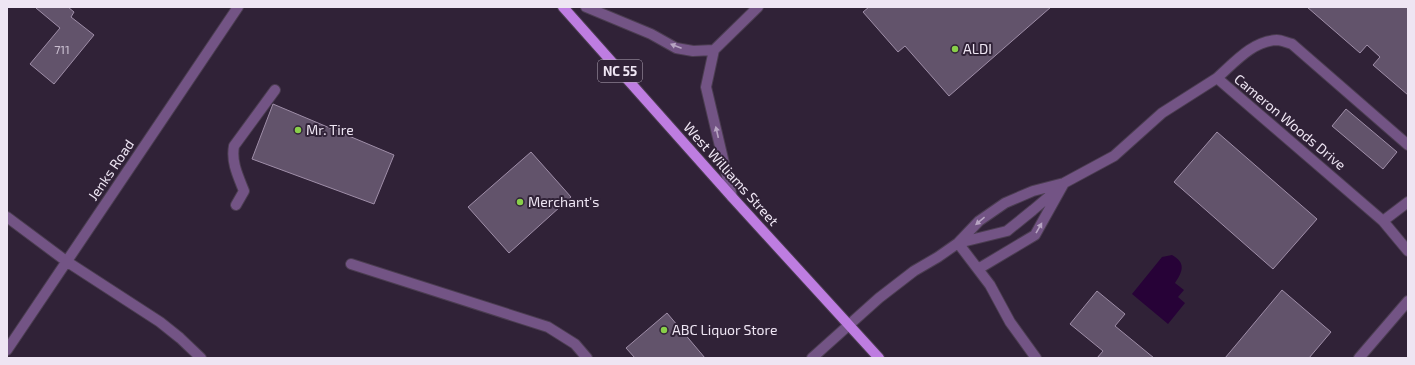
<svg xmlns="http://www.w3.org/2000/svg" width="1415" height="365" font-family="'Exo 2',sans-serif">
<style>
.water{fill:#270237}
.building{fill:#62536b;stroke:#9f8ea8}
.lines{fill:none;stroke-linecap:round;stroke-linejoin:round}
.minor-casing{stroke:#4b3d51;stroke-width:12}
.major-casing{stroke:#4b3d51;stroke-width:12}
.minor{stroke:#735485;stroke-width:10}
.major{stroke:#be7de1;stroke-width:10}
.oneway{fill:#b7a4c2}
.poi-dot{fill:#88cf49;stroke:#302237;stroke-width:1.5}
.labels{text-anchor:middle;stroke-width:4;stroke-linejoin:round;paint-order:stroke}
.number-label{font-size:12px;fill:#cbc0d1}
.shield{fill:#302237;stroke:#b5aabb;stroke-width:1}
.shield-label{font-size:13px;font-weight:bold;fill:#eee5f3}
.poi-label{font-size:14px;fill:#eee5f3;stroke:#302237;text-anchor:start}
.street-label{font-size:14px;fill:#eee5f3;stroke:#302237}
</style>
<rect width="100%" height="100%" fill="#302237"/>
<path class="water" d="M 1172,255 C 1186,263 1183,271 1175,283 L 1184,290 L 1178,297 L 1185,303 L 1168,324 L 1132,294 L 1162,257 Z"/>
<path class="building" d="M 37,7 L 68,7 L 74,12 L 71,17 L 94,35 L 54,84 L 30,64 L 60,28 L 36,8 Z
M 869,7 L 1051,7 L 949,96 L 905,46 L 898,52 L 863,12 Z
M 1307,7 L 1406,7 L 1408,9 L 1408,95 L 1373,65 L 1380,57 L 1367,45 L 1360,53 Z
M 273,104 L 394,155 L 374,204 L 252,159 Z
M 1346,109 L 1397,152 L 1383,169 L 1332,126 Z
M 1217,132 L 1317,219 L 1273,269 L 1174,182 Z
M 531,152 L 571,197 L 509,253 L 468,207 Z
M 1282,290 L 1331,332 L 1309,358 L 1225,358 Z
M 1097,291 L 1125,314 L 1115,326 L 1154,358 L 1097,358 L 1103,351 L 1070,324 Z
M 667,313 L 705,358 L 635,358 L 626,348 Z"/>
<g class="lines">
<g class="minor-casing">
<path id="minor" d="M 586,7 L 651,34 L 676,48 L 693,51 L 714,50
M 1217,78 C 1234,63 1252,41 1277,40 C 1282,40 1287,43 1292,44 L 1408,145
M 732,197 L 706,87 L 714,50 L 758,7
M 236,205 L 244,191 C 238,176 231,162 234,146 L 275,90
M 7,217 L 66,261 L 160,322 L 180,338 L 201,358
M 1383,221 L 1408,202
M 958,243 L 990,285 L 1010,322 L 1036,358
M 958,243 L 1007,231 L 1033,210 L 1059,188
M 351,264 L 548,327 L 575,344 L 587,358
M 978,269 L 1035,235 L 1064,183
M 7,350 L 238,7
M 812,358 L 879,298 L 914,271 L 938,257 L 958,243 L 979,221 L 1005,203 L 1033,191 L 1064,183 L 1114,156 L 1162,113 L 1217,78 L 1383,221 L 1408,251
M 1359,358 L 1408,301"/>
</g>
<g class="major-casing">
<path id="major" d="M 563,7 L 732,197 L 879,358"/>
</g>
<use href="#minor" class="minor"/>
<use href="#major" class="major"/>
</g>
<defs><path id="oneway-solid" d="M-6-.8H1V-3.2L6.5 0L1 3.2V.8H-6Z"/></defs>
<g class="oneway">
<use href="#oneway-solid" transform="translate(676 46) rotate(-159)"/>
<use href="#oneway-solid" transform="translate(717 132) rotate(-103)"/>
<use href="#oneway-solid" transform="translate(980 221) rotate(140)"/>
<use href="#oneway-solid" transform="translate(1039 228) rotate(-60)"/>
</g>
<g class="poi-dot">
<circle cx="955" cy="49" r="4"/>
<circle cx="298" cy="130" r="4"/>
<circle cx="520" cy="202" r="4"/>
<circle cx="664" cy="330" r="4"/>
</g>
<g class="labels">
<g class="number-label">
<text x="62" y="54">711</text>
</g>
<rect class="shield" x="598" y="60" width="44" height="22" rx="3"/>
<g class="shield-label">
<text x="620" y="76">NC 55</text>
</g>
<g class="poi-label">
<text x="963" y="54">ALDI</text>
<text x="306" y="135">Mr. Tire</text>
<text x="528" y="207">Merchant's</text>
<text x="672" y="335">ABC Liquor Store</text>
</g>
<g class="street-label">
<text transform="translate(1290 122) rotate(40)" y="5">Cameron Woods Drive</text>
<text transform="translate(111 170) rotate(-56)" y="5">Jenks Road</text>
<text transform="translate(731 174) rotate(48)" y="5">West Williams Street</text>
</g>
</g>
<rect width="1415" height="365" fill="none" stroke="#eee5f3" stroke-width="16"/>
</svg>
